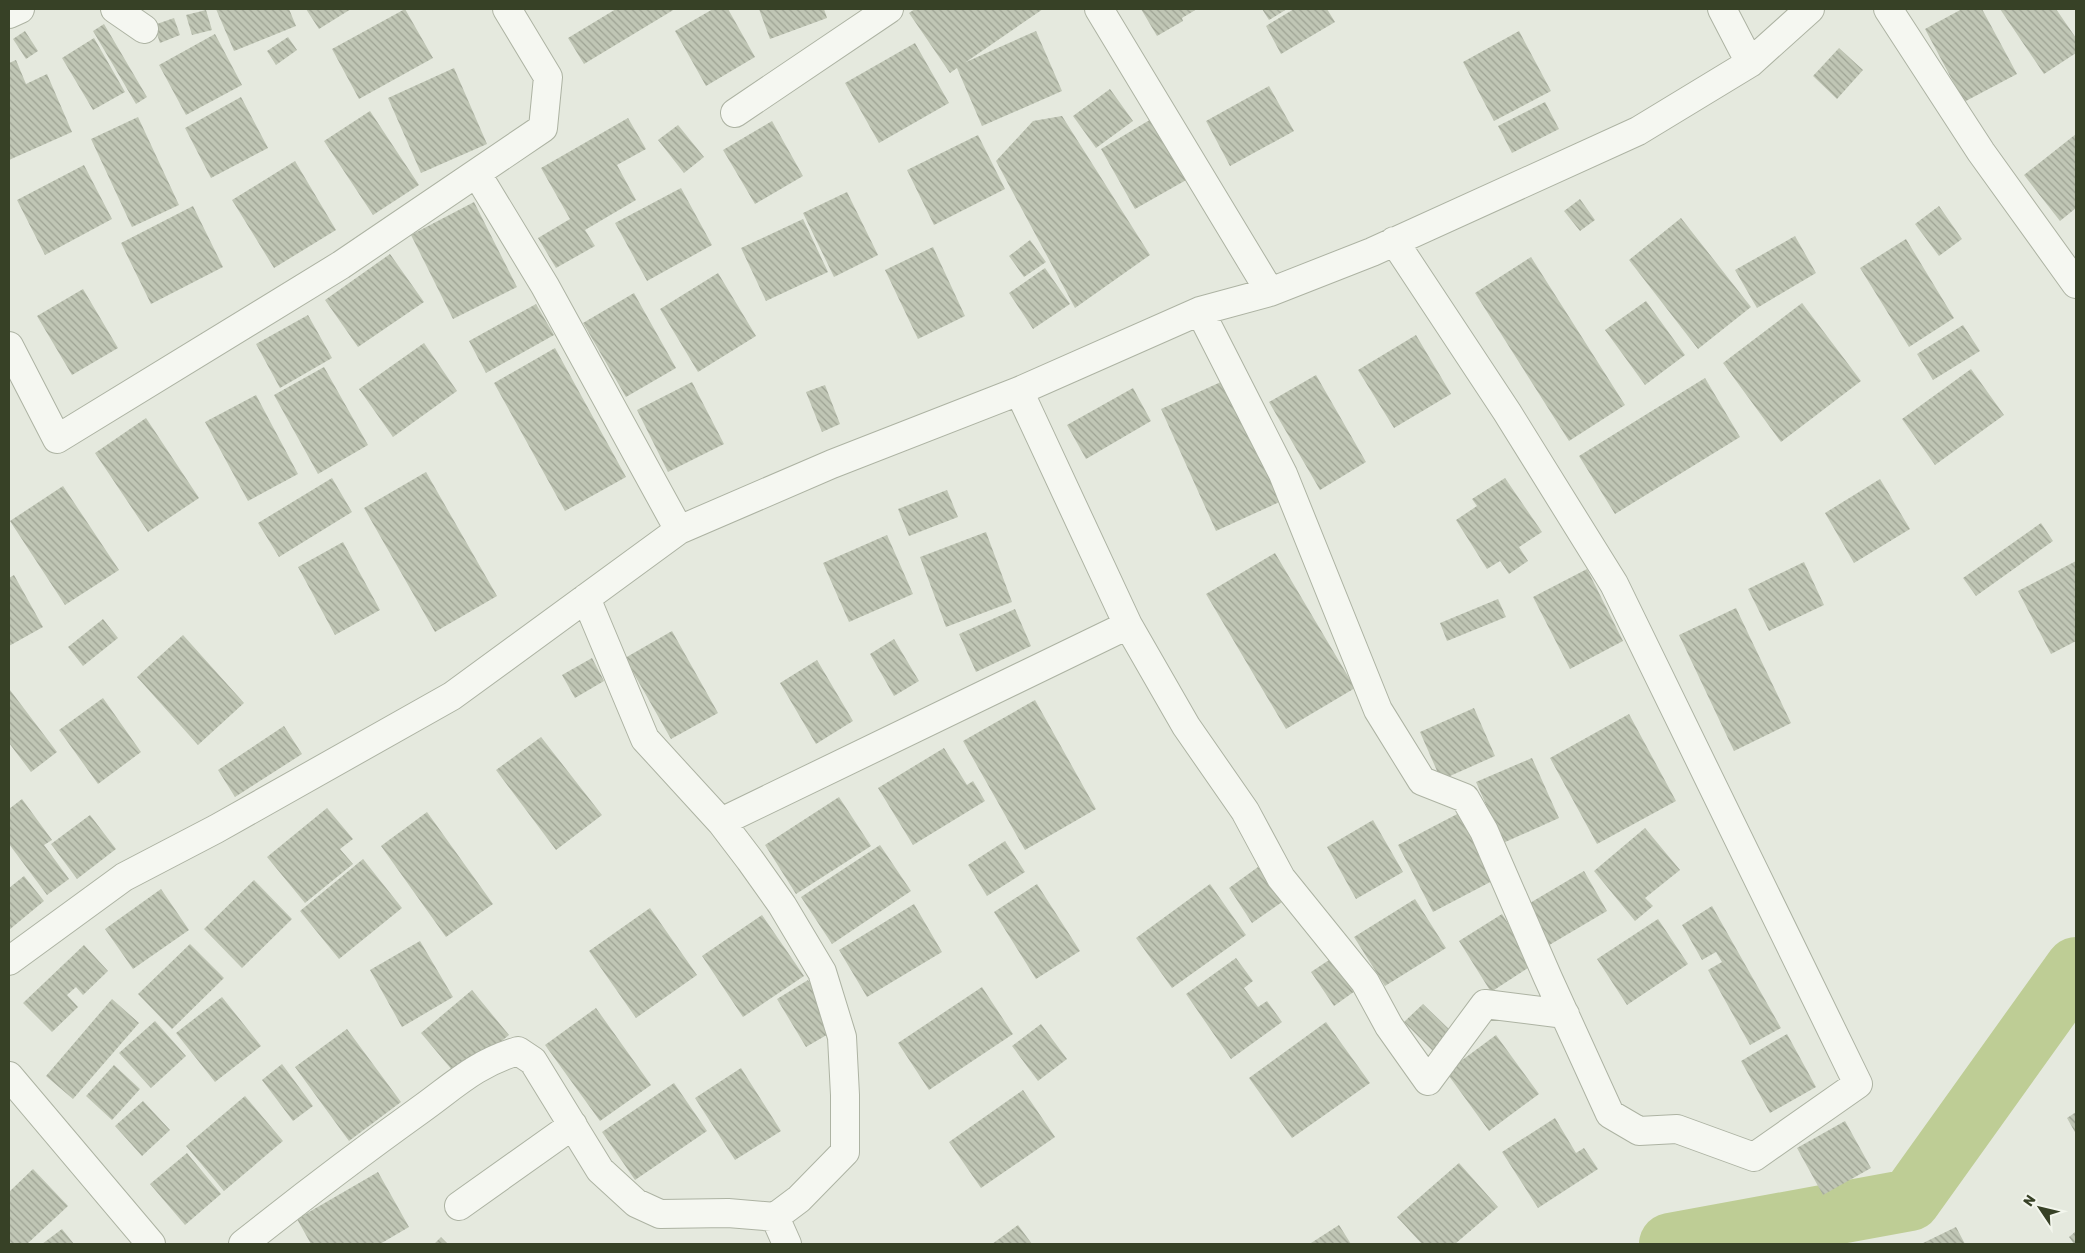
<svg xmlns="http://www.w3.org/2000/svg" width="2085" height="1253" font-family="Rubik,sans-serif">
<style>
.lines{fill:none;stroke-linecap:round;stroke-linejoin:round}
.river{stroke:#becd95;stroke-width:62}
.building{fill:url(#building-back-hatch)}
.street-casing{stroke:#adb3a3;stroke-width:30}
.street{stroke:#f5f7f1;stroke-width:28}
</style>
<defs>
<pattern id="building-back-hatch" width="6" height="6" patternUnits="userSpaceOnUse" patternTransform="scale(1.25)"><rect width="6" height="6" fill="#c0c6b5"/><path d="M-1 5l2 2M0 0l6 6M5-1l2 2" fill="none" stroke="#9da293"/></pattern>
</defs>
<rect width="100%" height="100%" fill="#e5e9de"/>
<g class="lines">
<path class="river" d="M 1670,1244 L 1910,1200 L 2076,968"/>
</g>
<path class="building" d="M 216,9 L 289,9 L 296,26 L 234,51 Z
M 306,9 L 351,9 L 319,29 Z
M 405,9 L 433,58 L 359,99 L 332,49 Z
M 616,9 L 675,9 L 584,64 L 568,38 Z
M 713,9 L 728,9 L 755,57 L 706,86 L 675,31 Z
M 759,9 L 824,9 L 827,18 L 770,39 Z
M 915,9 L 1043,9 L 966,62 L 1036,31 L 1062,91 L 982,126 L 957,68 L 950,73 L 909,13 Z
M 1141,9 L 1197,9 L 1182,18 L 1183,21 L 1157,36 Z
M 1262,9 L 1287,9 L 1269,20 Z
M 1294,9 L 1327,9 L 1335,22 L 1281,54 L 1266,26 Z
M 1962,9 L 1982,9 L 2017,74 L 1964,102 L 1925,29 Z
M 2000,9 L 2056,9 L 2076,38 L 2076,53 L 2044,74 Z
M 206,10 L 212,30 L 192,35 L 186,15 Z
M 174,18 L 180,35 L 160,43 L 154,25 Z
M 104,24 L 147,97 L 136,104 L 93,31 Z
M 25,31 L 38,51 L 26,59 L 13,39 Z
M 1519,31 L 1551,91 L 1494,121 L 1463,62 Z
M 215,34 L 242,85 L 186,115 L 159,65 Z
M 288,37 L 297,50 L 276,65 L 267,51 Z
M 94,38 L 125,92 L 93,110 L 62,58 Z
M 915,43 L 949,103 L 879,143 L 845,83 Z
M 1839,48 L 1863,70 L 1837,99 L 1813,76 Z
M 16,60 L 26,84 L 47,74 L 72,132 L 9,160 L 9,63 Z
M 454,68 L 487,144 L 421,173 L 388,98 Z
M 1269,86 L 1294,131 L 1230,166 L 1206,121 Z
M 1110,89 L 1133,121 L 1096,148 L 1073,116 Z
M 241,97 L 268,148 L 211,178 L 185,128 Z
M 1545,102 L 1559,129 L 1512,153 L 1498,126 Z
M 370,111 L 419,185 L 373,215 L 324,141 Z
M 1062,116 L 1150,255 L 1075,308 L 996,161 L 1033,121 Z
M 138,117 L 179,205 L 132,227 L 91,139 Z
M 628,118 L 646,149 L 617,165 L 636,200 L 585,230 L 595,246 L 556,268 L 538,238 L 570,219 L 541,168 Z
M 1153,118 L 1188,179 L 1135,209 L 1101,149 Z
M 772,121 L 803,176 L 755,204 L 723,150 Z
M 678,125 L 704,157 L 684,173 L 658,140 Z
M 2076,134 L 2076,208 L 2060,221 L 2024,175 Z
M 978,135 L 1005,189 L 934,225 L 907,170 Z
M 295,161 L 336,230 L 274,268 L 232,200 Z
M 84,165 L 112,219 L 45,255 L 17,200 Z
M 681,188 L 712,245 L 647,281 L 615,223 Z
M 847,192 L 878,255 L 834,277 L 803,213 Z
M 1580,199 L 1595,220 L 1580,231 L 1564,211 Z
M 474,202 L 517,287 L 453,319 L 411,235 Z
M 193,206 L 223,267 L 151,304 L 121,243 Z
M 1939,206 L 1962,239 L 1939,256 L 1915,224 Z
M 1681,218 L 1751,307 L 1698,349 L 1629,260 Z
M 803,219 L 828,272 L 766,301 L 741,248 Z
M 1795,236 L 1816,273 L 1757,308 L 1735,270 Z
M 1906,239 L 1954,318 L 1909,347 L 1860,268 Z
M 1030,240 L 1046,262 L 1024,277 L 1009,256 Z
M 933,247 L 965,316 L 918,339 L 885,270 Z
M 390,254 L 424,302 L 358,347 L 325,300 Z
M 1531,257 L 1625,405 L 1569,441 L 1475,293 Z
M 1045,268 L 1070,304 L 1033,329 L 1009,293 Z
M 718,273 L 756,336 L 698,372 L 660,309 Z
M 83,289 L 118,348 L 72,375 L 37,316 Z
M 634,293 L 676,368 L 626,397 L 583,323 Z
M 1646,301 L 1685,355 L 1645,385 L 1605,330 Z
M 1802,303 L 1861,381 L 1781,442 L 1723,363 Z
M 536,304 L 554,335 L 486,373 L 469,341 Z
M 308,315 L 332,358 L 280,388 L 256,344 Z
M 1963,325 L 1980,351 L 1933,380 L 1917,354 Z
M 1416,335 L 1451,394 L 1394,428 L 1358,370 Z
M 424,343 L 457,391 L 393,437 L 359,389 Z
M 555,348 L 626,477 L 565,511 L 494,383 Z
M 324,367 L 368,445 L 318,474 L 274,395 Z
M 1971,369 L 2004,415 L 1935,465 L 1902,419 Z
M 1316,375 L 1366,462 L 1320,490 L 1269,402 Z
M 1232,377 L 1286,499 L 1216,531 L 1161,409 Z
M 1705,378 L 1740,437 L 1615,514 L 1579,456 Z
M 692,382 L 724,444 L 668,472 L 637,410 Z
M 825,385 L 840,424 L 822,432 L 806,392 Z
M 1133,388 L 1151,421 L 1086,459 L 1067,425 Z
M 256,395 L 298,474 L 248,501 L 205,422 Z
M 146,418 L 199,498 L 148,532 L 95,453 Z
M 426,472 L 497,596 L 435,632 L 364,508 Z
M 332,478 L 352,512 L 279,557 L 258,523 Z
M 1505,478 L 1542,532 L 1519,547 L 1528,561 L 1509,574 L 1500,561 L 1487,569 L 1456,520 L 1477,506 L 1472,499 Z
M 1880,479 L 1910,529 L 1854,563 L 1825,513 Z
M 63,486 L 119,570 L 65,605 L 10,521 Z
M 947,490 L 958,517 L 909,536 L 898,509 Z
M 2041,523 L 2053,541 L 1976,596 L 1963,578 Z
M 986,532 L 1012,602 L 946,627 L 920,557 Z
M 887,535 L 913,594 L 849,622 L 823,563 Z
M 343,542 L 380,610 L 335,635 L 298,567 Z
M 1275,553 L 1355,688 L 1286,729 L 1206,594 Z
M 2076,561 L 2076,641 L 2051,654 L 2018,591 Z
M 1804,562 L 1824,605 L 1769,631 L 1748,589 Z
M 1587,569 L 1623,641 L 1570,669 L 1533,597 Z
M 14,575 L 43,627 L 9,646 L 9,578 Z
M 1498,599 L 1506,617 L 1447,641 L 1440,623 Z
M 1736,608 L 1791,723 L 1734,751 L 1679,635 Z
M 1015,609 L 1031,646 L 976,672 L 959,634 Z
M 103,619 L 118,638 L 83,666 L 68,647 Z
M 672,631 L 718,713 L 671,739 L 625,658 Z
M 183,635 L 244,703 L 198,745 L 137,677 Z
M 894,639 L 919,681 L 894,696 L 870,654 Z
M 592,658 L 604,681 L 575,698 L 562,675 Z
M 817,660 L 853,721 L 816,744 L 780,683 Z
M 10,690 L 57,752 L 31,772 L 9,743 Z
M 103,698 L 141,752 L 98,784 L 59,730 Z
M 1035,700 L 1096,809 L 1025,850 L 963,741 Z
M 1474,708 L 1495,756 L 1441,780 L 1420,732 Z
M 1629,714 L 1676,801 L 1597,844 L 1550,758 Z
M 284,726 L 302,754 L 235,797 L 218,770 Z
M 541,737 L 602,815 L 556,850 L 496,770 Z
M 944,748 L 967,785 L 973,781 L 985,801 L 913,845 L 878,788 Z
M 1532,758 L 1559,818 L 1503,843 L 1476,782 Z
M 839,797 L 871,846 L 796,894 L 765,845 Z
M 22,799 L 52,840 L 44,845 L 69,879 L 47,895 L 9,844 L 9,809 Z
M 327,808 L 353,839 L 340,849 L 353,864 L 305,903 L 267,857 Z
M 427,812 L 493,904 L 446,937 L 381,846 Z
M 1461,812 L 1496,879 L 1433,912 L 1398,845 Z
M 90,815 L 116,849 L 77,879 L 51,844 Z
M 1373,820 L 1403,872 L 1356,899 L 1327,847 Z
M 1645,828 L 1680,870 L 1645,898 L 1653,906 L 1635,921 L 1594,871 Z
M 1005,841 L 1025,872 L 987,896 L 968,865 Z
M 880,845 L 911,891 L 832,944 L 801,897 Z
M 363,859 L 402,908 L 339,959 L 300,911 Z
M 1258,867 L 1282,902 L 1252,923 L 1229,888 Z
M 1584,871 L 1607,911 L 1546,947 L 1523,907 Z
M 24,876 L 44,901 L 9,930 L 9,888 Z
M 254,880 L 292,919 L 242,968 L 204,929 Z
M 1037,884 L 1080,951 L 1036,979 L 994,912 Z
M 1210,884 L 1246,935 L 1172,988 L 1136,938 Z
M 161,889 L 189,930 L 133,969 L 105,929 Z
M 1415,899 L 1446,948 L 1385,986 L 1354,937 Z
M 914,904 L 942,952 L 867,997 L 839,950 Z
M 1712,906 L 1781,1028 L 1750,1045 L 1708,970 L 1722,962 L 1716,952 L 1702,960 L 1682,925 Z
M 650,908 L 697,975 L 636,1018 L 589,951 Z
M 1502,914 L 1534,964 L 1491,992 L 1459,941 Z
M 762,915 L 804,976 L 743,1017 L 702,956 Z
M 1658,919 L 1688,964 L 1627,1005 L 1597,959 Z
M 420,941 L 453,997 L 402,1027 L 370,970 Z
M 190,944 L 224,978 L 172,1029 L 138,994 Z
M 84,945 L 108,971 L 83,995 L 76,987 L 67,995 L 78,1007 L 52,1032 L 23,1003 Z
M 1236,958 L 1253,981 L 1244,988 L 1258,1007 L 1267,1001 L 1282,1022 L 1231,1059 L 1186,994 Z
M 1332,958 L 1355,991 L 1334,1006 L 1311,972 Z
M 808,980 L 837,1029 L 806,1047 L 777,999 Z
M 982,987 L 1013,1034 L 929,1090 L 898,1043 Z
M 472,990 L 509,1035 L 458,1077 L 421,1033 Z
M 222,997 L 261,1046 L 215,1082 L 176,1033 Z
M 112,999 L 139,1023 L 73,1099 L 46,1076 Z
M 1423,1004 L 1452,1032 L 1433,1051 L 1404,1022 Z
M 596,1008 L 651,1085 L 600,1121 L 545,1045 Z
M 155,1021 L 186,1056 L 151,1088 L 119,1053 Z
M 1326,1022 L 1370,1083 L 1292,1138 L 1249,1078 Z
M 1041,1024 L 1067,1059 L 1038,1081 L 1012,1046 Z
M 347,1029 L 401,1102 L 349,1141 L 295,1067 Z
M 1787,1034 L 1816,1087 L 1770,1113 L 1741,1061 Z
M 1496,1035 L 1539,1094 L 1489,1131 L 1446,1072 Z
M 282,1064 L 313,1106 L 293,1121 L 262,1080 Z
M 114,1065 L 140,1089 L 112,1120 L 86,1096 Z
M 741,1068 L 781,1131 L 735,1160 L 695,1098 Z
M 674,1083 L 707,1131 L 635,1180 L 602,1132 Z
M 1023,1090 L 1055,1137 L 981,1188 L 949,1142 Z
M 245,1096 L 283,1141 L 224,1191 L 186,1146 Z
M 143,1101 L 170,1130 L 142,1156 L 115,1126 Z
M 2076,1112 L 2076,1134 L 2067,1118 Z
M 1555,1118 L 1576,1153 L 1584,1148 L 1598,1169 L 1538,1208 L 1502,1152 Z
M 1845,1121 L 1871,1168 L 1823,1195 L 1797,1148 Z
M 187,1153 L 221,1194 L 185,1225 L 150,1184 Z
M 1459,1163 L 1498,1207 L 1455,1244 L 1422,1244 L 1397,1217 Z
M 33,1169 L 68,1206 L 27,1244 L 9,1244 L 9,1192 Z
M 378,1172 L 409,1227 L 380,1244 L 311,1244 L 297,1219 Z
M 1018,1225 L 1032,1244 L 992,1244 Z
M 1339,1225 L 1351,1244 L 1312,1244 L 1311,1243 Z
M 1956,1227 L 1965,1244 L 1921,1244 Z
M 62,1229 L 74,1244 L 42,1244 Z
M 2076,1231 L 2076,1244 L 2074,1244 L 2069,1237 Z
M 441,1237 L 448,1244 L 434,1244 Z"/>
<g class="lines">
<g class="street-casing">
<path id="street" d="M 115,9 L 144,29
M 1099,9 L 1270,292
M 1722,9 L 1750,63
M 1888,9 L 1981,152 L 2076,284
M 9,14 L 20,9
M 735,113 L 889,9
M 477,174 L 545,286 L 679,530
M 1200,311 L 1283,474 L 1378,710 L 1422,781 L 1465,798 L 1484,831 L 1548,978 L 1610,1114 L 1639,1131 L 1677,1129 L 1754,1157 L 1858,1084 L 1614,584 L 1507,412 L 1394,241
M 9,346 L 57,439 L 341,265 L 543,128 L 548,77 L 507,9
M 1019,391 L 1128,625 L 1186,726 L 1245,811 L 1281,878 L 1365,982 L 1389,1026 L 1428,1081 L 1485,1004 L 1565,1014
M 586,598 L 645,739 L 721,822 L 750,860 L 782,905 L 822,972 L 842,1037 L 845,1095 L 845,1152 L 799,1199 L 775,1217 L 787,1244
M 721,822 L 1128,625
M 9,961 L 124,877 L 216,829 L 452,696 L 679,530 L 832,464 L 1019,391 L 1200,311 L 1270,292 L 1372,252 L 1638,131 L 1750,63 L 1810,9
M 9,1076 L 151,1244
M 459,1206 L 573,1125
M 243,1244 C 301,1198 360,1153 420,1110 C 455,1085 475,1064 518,1051 L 533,1061 L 600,1170 L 636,1203 L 660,1214 L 728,1213 L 775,1217"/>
</g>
<use href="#street" class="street"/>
</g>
<rect width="2085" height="1253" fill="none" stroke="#374126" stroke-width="20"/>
<g transform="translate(2040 1208) rotate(305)" stroke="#f3f6ed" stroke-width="4" paint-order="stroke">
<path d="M0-4L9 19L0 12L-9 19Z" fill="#374126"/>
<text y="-8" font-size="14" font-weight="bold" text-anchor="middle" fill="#374126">N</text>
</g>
</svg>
